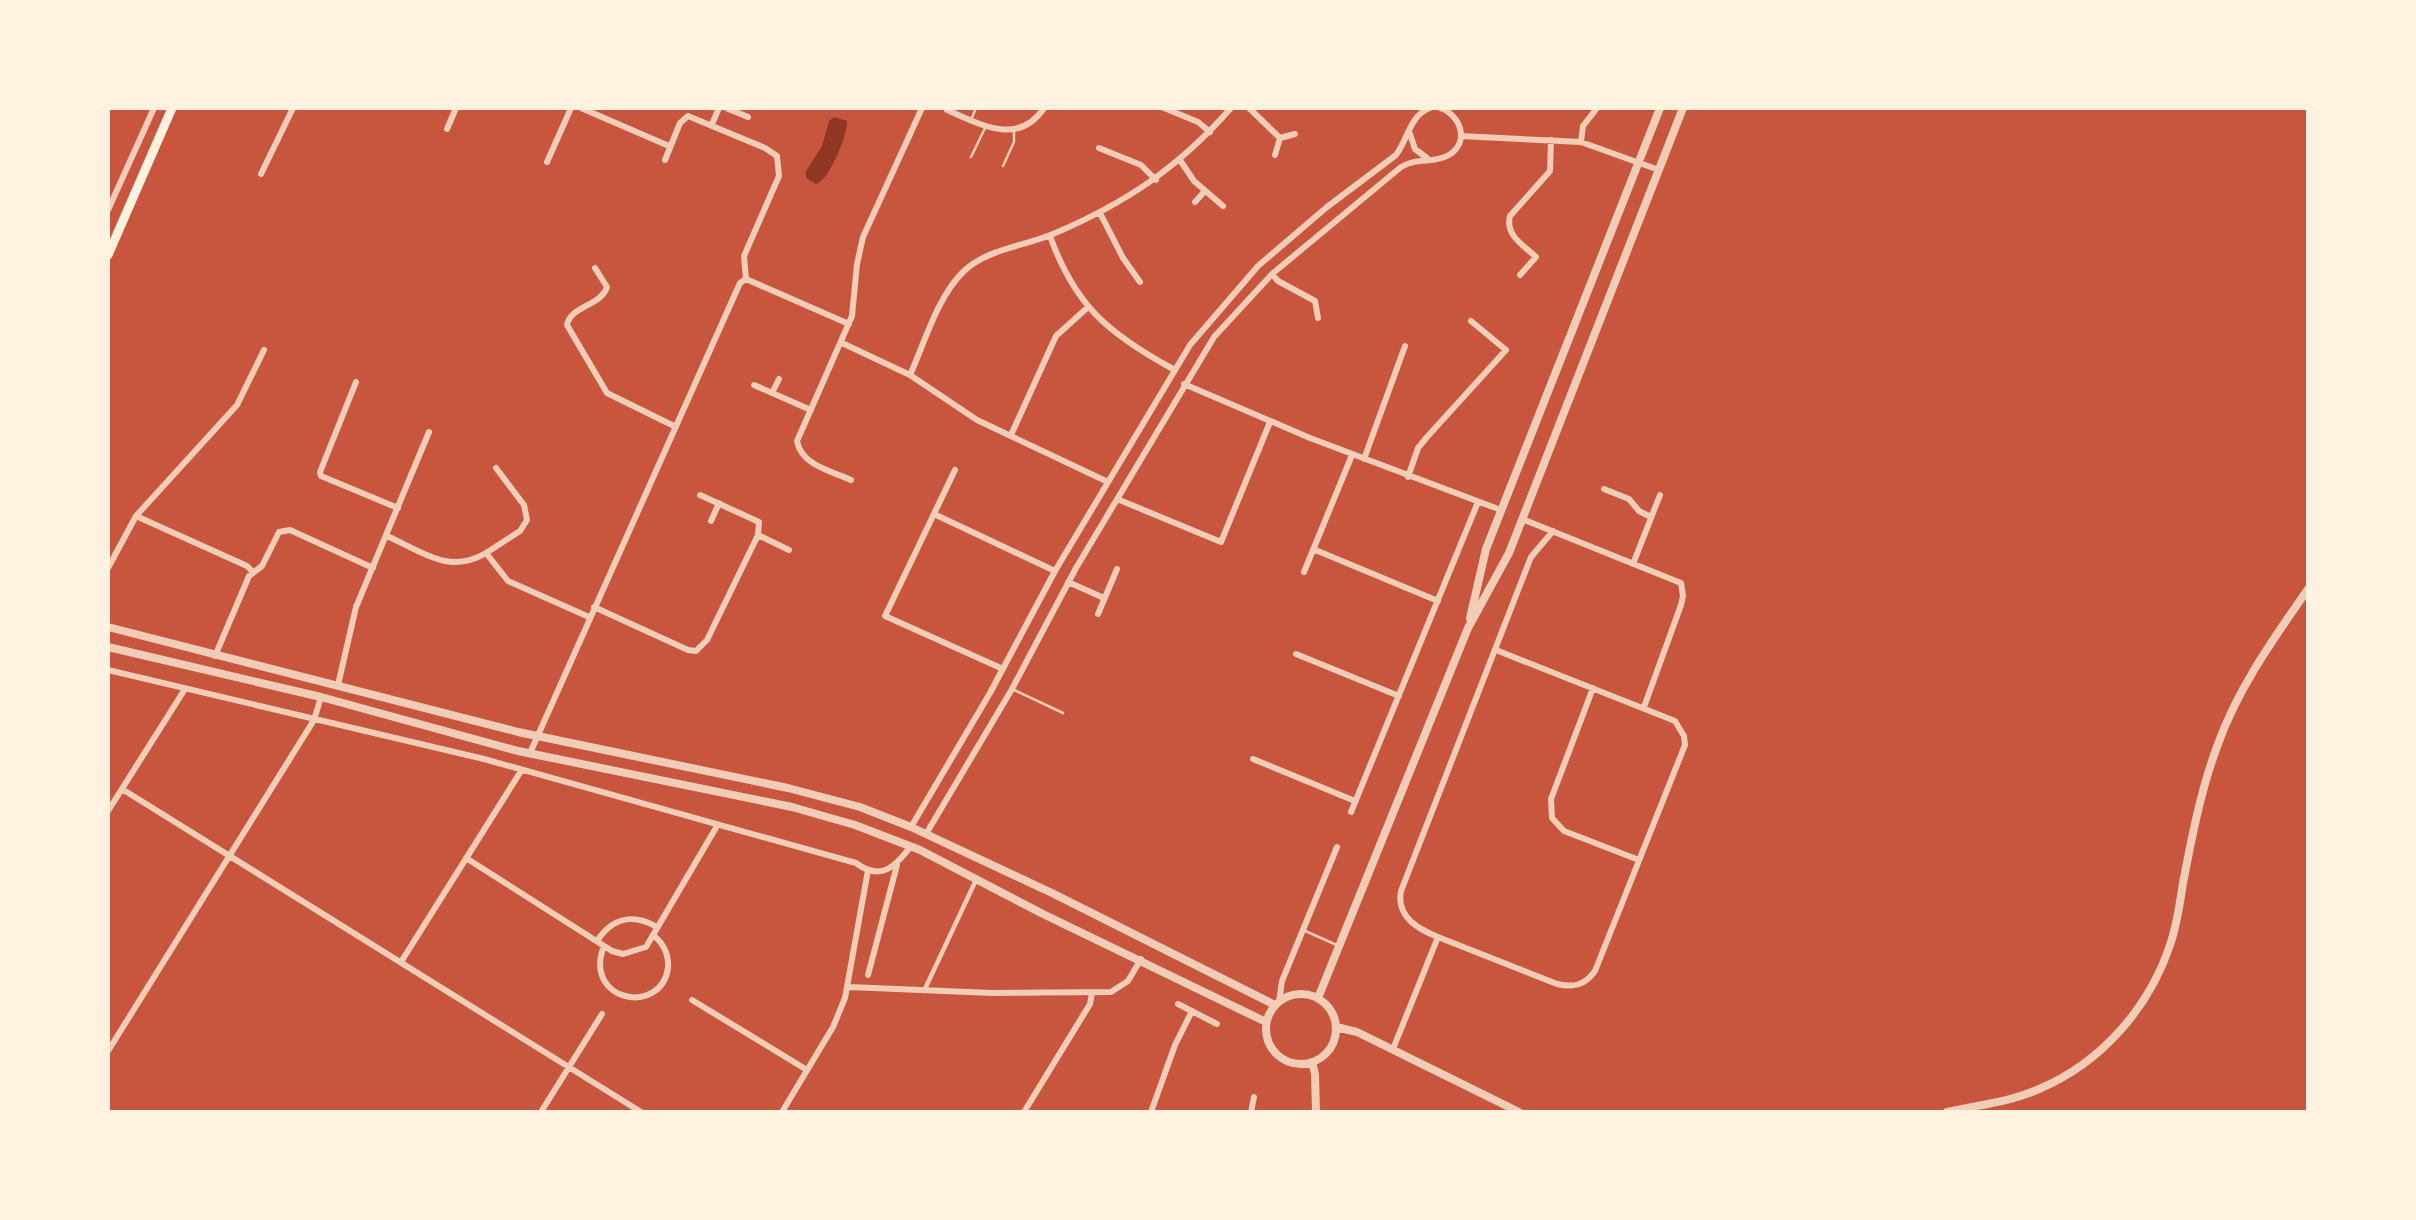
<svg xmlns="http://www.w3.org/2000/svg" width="2416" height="1220" font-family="Bitter,serif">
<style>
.water{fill:#8f3625}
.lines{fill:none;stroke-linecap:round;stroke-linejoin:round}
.service{stroke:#f1ccb7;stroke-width:2.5}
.pedestrian{stroke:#f1ccb7;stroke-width:4.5}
.minor{stroke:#f1ccb7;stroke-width:6}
.tertiary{stroke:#f1ccb7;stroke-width:8}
.secondary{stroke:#fff3e0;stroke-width:9}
</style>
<rect width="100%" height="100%" fill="#c8553d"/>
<path class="water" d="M 834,117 L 847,121 C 848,134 829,181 816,184 L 806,178 L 806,171 L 822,146 L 829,121 Z"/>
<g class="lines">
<path class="service" d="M 971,120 L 976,108
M 971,157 L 986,126
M 1003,166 L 1014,142 L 1014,131
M 1012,689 L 1063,713
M 1303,930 L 1339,946"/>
<path class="pedestrian" d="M 924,991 L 976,880"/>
<path class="minor" d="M 581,108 L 669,146
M 726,108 L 748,117
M 1164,108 L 1198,122 L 1210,132
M 1249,108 L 1280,138
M 947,110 C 980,124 1018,147 1044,108
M 712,124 L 719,108
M 447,129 L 456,108
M 1410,134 L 1415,149 L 1427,158
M 1461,136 L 1581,142 L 1659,170
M 1581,142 L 1583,126 L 1597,108
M 1099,148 L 1141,165 L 1156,180
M 1275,155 L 1280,138 L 1295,134
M 665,160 L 680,123 L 688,116 L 765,148 L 777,156 L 779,176 L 744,256 L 746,279
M 1180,160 L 1194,181 L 1223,206
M 547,162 L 571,108
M 261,174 L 293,108
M 1195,202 L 1205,191
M 108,210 L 154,108
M 1100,213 L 1123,258 L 1140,282
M 1050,236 C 1075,306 1109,334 1173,369
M 595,268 L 607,287 C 601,306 570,306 567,325 L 607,393 L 676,427
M 1272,274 L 1278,281 L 1315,301 L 1318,318
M 1520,275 L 1536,257 C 1523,245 1505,235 1510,216 L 1550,171 L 1551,140
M 746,279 L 849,324
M 842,343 L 910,375 L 977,420 L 1108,482
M 910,375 C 925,342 937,297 964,271 C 987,249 1025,246 1053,234 C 1126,203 1178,168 1231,108
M 356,382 L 320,472 L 321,476 L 398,508
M 1184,384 L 1310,438 L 1501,510
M 754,385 L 811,410
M 772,393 L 779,379
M 1011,435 L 1056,336 L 1087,308
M 1364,459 L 1405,346
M 955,470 L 885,616 L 1003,669
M 1408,477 L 1418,448 L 1427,437 L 1506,350 L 1471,321
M 851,480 C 831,471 801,465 797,441 L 852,316 L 857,264 L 863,237 L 922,108
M 1604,489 L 1629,499 L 1639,511 L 1651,517
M 700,495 L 759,522 L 758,535
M 1117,499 L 1221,542 L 1270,422
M 934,514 L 1055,571
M 136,516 L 247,566 L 253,572
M 1522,519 L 1681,583 L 1683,596 L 1681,605 L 1644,707
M 711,521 L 719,503
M 387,536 C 423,552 449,575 486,553 L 508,581 L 589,617
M 1313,549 L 1438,601
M 486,553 L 520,531 L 527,520 L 524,505 L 496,468
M 1633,564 L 1660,495
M 108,568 L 136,516 L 237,405 L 264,350
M 1304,572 L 1352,455
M 1068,582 L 1104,598
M 594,607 L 688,650 L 696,651 L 707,640 L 758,535 L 789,550
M 1098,614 L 1117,569
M 1296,654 L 1399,696
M 215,656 L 249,576 L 262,566 L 279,532 L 290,530 L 373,568
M 108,670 L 484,759 L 856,863 C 881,882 896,866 911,846
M 338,685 L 356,607 L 429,432
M 1593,688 L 1551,799 L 1552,818 L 1564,831 L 1639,860
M 530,753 L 740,283 L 746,279
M 1253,759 L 1355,801
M 122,789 L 641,1112
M 108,811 L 185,689
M 1351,812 L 1478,502
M 911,827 L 990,693 L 1055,571 L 1190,345 L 1258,266 L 1327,207 L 1396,155 C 1408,139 1410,115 1430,108
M 926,834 L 1012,689 L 1076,568 L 1214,337 L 1272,274 L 1401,167 C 1417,157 1434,164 1449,155 C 1470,142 1461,115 1440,108
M 466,858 L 612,951 L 623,954 L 646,947 L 717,826
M 1438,937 L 1557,984 C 1574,988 1585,985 1595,971 L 1685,745 L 1684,736 L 1675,721 L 1496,650
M 597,941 C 612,918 633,913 657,927
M 604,946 C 582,1001 661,1017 668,968 C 669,954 663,943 653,935
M 401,962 L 521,771
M 868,975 L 897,865
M 849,987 L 992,993 L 1111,992 L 1128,981 L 1141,959
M 692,1000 L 807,1070
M 1279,1002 L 1282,981 L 1337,847
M 1178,1004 L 1217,1024
M 1393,1049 L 1438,937 C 1418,929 1396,917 1401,891 L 1531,557 L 1553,531
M 108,1051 L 314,720 L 321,697
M 541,1112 L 602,1014
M 782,1112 L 833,1027 L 845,998 L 868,870
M 1024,1112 L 1090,1004 L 1092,993
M 1151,1112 L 1175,1045 L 1192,1011
M 1251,1112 L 1254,1097"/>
<path class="tertiary" d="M 1470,618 L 1486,549 L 1660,108
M 108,627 L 518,732 L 788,788 L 860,807 L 911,827 L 1052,893 L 1275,1005
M 108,647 L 321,697 L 518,751 L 792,807 L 855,825 L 920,850 L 1043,914 L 1266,1022
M1266 1029a35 35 0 1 1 70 0a35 35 0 1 1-70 0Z
M 1318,998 L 1468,628 L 1509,553 L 1683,108
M 1336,1027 L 1357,1032 L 1519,1112
M 1312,1062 L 1315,1074 L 1316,1112
M 1947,1112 C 1977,1105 2011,1102 2039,1089 C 2101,1063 2149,1008 2170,945 C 2177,925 2180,903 2183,883 C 2192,836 2201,789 2218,744 C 2238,688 2274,638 2308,589"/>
<path class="secondary" d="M 108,255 L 172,108"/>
</g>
<rect width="2416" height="1220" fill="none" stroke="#fff3e0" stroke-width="220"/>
</svg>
